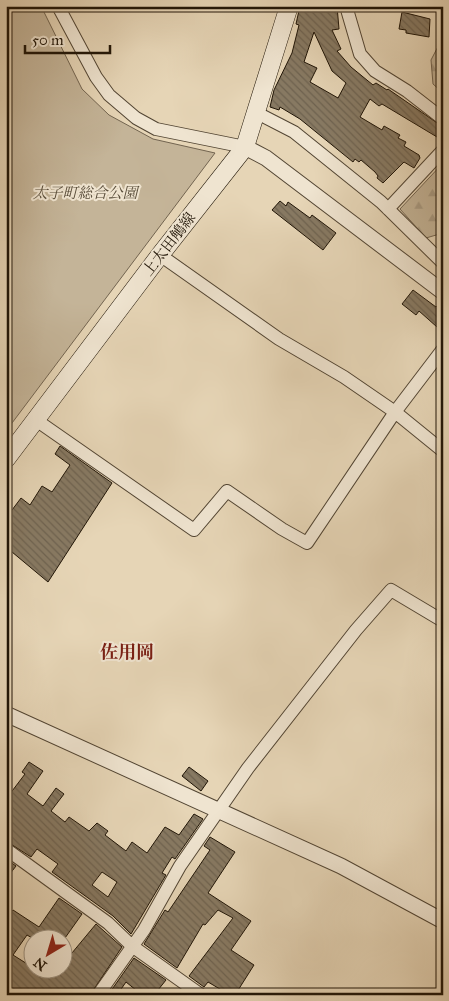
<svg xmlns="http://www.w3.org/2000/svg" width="449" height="1001" font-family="'IM FELL Great Primer','Noto Serif JP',serif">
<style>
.green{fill:#c4b498;stroke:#726450}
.forest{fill:url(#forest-firs);stroke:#726450}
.building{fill:url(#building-back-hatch);stroke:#201507;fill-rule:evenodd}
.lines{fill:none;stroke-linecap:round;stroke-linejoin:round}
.minor-casing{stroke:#524533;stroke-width:14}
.tertiary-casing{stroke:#524533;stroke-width:17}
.secondary-casing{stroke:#201507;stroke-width:19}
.minor{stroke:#efe4d0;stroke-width:12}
.tertiary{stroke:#efe4d0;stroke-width:15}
.secondary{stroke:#efe4d0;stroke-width:18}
.labels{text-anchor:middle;stroke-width:4;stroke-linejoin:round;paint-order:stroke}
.park-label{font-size:15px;font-style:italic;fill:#594d3a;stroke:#efe4d0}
.street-label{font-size:15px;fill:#201507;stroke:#efe4d0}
.quarter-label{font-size:18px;font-weight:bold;fill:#7a1f14;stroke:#efe4d0}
</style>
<defs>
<pattern id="forest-firs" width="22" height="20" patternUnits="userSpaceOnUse" patternTransform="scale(1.25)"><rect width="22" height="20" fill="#c4b498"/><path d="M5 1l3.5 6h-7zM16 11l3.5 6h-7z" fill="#a89a82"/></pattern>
<pattern id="building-back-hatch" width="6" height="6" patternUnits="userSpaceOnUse" patternTransform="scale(1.25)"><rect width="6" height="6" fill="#877962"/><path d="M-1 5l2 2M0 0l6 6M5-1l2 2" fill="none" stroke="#6e624f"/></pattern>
</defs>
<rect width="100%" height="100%" fill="#e6d5b6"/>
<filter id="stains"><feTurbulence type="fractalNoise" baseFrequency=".004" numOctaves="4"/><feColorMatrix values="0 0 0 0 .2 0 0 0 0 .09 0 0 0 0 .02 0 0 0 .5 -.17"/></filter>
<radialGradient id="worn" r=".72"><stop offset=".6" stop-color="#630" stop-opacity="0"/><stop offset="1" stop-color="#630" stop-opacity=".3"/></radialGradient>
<path class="green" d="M 6,6 L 41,6 L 82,89 L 109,115 L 153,139 L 215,153 L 6,431 Z"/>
<path class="forest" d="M 443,37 L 443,93 L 433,84 L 431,60 Z
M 443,163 L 443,233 L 426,238 L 400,209 Z"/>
<path class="building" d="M 300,6 L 337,6 L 339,29 L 332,30 L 341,49 L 337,51 L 351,67 L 373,85 L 376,83 L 387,90 L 388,89 L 443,127 L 437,137 L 382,104 L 379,106 L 370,99 L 360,117 L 382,130 L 384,126 L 400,135 L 398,138 L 406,142 L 404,146 L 419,155 L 420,158 L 414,168 L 404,162 L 383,183 L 377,178 L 378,176 L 375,172 L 361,160 L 359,162 L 355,159 L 353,162 L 300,119 L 280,107 L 279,110 L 270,107 L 274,90 L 292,53 L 299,25 L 296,24 ZM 314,32 L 332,71 L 346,83 L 338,98 L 310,82 L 317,68 L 304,62 Z
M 402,12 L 430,19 L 429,37 L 406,33 L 406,30 L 399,29 Z
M 280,201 L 286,206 L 288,202 L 310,218 L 312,215 L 336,233 L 323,250 L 272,210 Z
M 413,290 L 436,307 L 443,301 L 443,320 L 437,327 L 419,311 L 416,315 L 402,304 Z
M 60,446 L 112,483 L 48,582 L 6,547 L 6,518 L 21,498 L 30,505 L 42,486 L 52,492 L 70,465 L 55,454 Z
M 29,762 L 43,771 L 27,794 L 43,806 L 56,788 L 64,794 L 51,811 L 65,822 L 69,817 L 89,831 L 97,823 L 108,831 L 105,835 L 126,851 L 132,842 L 147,853 L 165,827 L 179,835 L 194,814 L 203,819 L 175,859 L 172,857 L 162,873 L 166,875 L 131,934 L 113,916 L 52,872 L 58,864 L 37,849 L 31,857 L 6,841 L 6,799 L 25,774 L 22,772 ZM 102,872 L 117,882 L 108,897 L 92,885 Z
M 189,767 L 208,781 L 201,791 L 182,776 Z
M 210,837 L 235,852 L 208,893 L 251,921 L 231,950 L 254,965 L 235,995 L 230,995 L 208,982 L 204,987 L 189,976 L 233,918 L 218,910 L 205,925 L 203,924 L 177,968 L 144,944 L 165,910 L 168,912 L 210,850 L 204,846 Z
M 6,859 L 16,866 L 6,879 Z
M 59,898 L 82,914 L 65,938 L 32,938 L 27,935 L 13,955 L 48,977 L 54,968 L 58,971 L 62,968 L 62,965 L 96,924 L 122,947 L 90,995 L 6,995 L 6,908 L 11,912 L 13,910 L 39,927 Z
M 134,958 L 166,980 L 154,995 L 142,995 L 126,982 L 117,995 L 108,995 Z"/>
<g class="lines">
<g class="minor-casing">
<path id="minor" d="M 58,6 L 96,77 L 109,95 L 136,118 L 156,129 L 245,147
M 346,6 L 360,54 L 375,71 L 407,91 L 443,119
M 257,113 L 294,132 L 381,202 L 443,263
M 388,209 L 443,150
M 160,255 L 279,339 L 344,377 L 395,412 L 443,451
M 36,420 L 194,530 L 227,491 L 282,529 L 307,543 L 395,412 L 443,349
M 6,849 L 108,923 L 132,946 L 201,995
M 98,995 L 144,930 L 180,866 L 248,768 L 356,630 L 391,590 L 443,621"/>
</g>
<g class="tertiary-casing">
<path id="tertiary" d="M 245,147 L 266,158 L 443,292
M 6,714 L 341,866 L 443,921"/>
</g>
<g class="secondary-casing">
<path id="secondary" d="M 6,459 L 160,255 L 245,147 L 289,6"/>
</g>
<use href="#minor" class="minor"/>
<use href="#tertiary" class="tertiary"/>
<use href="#secondary" class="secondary"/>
</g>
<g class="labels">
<g class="park-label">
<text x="85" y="198">太子町総合公園</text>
</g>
<g class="street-label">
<text transform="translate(169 244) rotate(-52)" y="5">上太田鵤線</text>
</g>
<g class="quarter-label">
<text x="127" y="658">佐用岡</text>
</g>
</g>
<rect width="449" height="1001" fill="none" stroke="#e6d5b6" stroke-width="25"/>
<rect x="8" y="8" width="434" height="986" fill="none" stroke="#201507" stroke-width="2.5"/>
<rect x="12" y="12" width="424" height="976" fill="none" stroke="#201507"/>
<g transform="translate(48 954) rotate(218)"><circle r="24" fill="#efe4d0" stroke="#9c9180"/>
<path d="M0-4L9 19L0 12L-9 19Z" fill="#8f2418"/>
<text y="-8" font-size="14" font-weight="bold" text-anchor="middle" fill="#201507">N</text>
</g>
<path d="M25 45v8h85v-8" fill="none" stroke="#201507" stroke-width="2.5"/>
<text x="32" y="45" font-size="15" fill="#201507" stroke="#efe4d0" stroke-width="4" paint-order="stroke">50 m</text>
<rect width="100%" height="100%" filter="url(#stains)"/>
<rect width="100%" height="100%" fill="url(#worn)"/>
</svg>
